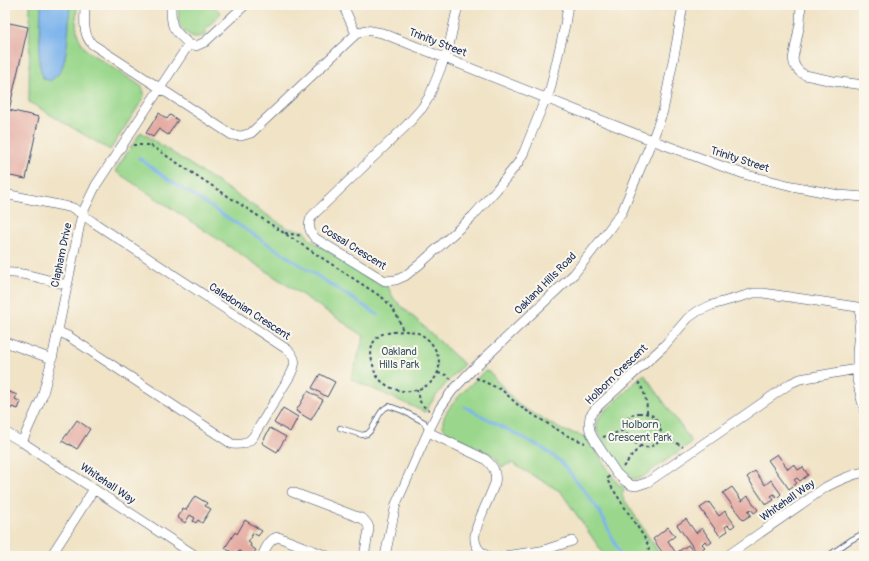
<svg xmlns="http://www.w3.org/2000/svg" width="869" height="561" font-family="Pangolin,sans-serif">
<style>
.green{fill:#9ad78c;stroke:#5a8375}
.water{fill:#7db4ec;stroke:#4c72a5}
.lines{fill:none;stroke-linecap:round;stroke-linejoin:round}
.stream{stroke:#7db4ec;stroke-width:3}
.building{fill:#e4aba2}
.service-casing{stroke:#3b4a6e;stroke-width:6}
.minor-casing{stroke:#3b4a6e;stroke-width:10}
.path{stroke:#3b4a6e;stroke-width:2;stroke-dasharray:3 3;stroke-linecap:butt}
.service{stroke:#fff;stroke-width:4.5}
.minor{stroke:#fff;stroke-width:9}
.labels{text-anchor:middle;stroke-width:4;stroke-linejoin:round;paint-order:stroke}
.street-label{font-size:11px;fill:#1b2f5e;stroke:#fbf7ec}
.park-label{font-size:11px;fill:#3b596a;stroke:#fbf7ec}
</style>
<rect width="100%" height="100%" fill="#fbf7ec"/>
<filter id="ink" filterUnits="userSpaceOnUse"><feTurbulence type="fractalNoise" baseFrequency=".025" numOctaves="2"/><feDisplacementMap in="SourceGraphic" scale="8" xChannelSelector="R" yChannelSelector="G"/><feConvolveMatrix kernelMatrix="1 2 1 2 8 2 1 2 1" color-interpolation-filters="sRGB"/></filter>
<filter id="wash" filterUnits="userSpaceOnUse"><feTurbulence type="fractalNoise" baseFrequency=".012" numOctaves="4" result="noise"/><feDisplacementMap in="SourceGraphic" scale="16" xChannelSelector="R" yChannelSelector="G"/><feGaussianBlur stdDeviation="0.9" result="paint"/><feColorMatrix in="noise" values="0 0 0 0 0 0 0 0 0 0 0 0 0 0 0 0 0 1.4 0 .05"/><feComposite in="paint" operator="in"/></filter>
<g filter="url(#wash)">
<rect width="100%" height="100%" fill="#f0e3c6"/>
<path class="green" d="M 30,5 L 77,5 C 76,24 74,35 87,51 L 141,86 C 144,90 145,94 143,99 L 110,150 L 29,102 Z
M 179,5 L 213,5 L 221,13 L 205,30 L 205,35 C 202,36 199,37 195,37 C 190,37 180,28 179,22 C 178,17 179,10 179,5 Z
M 141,132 L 287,228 L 305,231 L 307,236 L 311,240 L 378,284 L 388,287 L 394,299 L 464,364 C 449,380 437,393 425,412 L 351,379 L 364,336 L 115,171 Z
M 485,371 L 489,372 L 520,406 L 562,430 L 587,437 L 617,483 L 624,488 L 622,496 L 661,556 L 605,556 L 561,492 L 512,463 L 501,467 L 497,459 L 490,454 L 447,432 C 444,429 442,426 443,421 C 445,407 474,381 485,371 Z
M 644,374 L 692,442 L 641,478 C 634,480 630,479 625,473 L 598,433 C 596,425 597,420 602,414 Z"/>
<path class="water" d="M 41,5 L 70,5 C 69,20 68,62 59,73 C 57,76 53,78 50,81 L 43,78 L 39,63 Z"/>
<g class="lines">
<path class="stream" d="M 139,158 L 166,178 L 378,315
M 465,407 L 544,449 L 560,461 L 584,490 L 601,514 L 621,556"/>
</g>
<g id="blocks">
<path class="building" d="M 5,22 L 28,27 L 9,110 L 39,117 L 26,179 L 5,175 Z
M 159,113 L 167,119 L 170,115 L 178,120 L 168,135 L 159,129 L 153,137 L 146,133 Z
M 320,374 L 335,382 L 327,397 L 312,388 Z
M 7,391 L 17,395 L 15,399 L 21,402 L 18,409 L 12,407 L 11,409 L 9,408 L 7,414 L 5,413 L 5,396 Z
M 308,391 L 323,400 L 311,420 L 296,411 Z
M 283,408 L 298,417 L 290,432 L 274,423 Z
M 77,420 L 90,429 L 77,449 L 69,444 L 69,445 L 62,441 Z
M 270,428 L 286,437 L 277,452 L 262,443 Z
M 777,454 L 788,469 L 794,464 L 798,470 L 803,467 L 808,475 L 800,481 L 797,478 L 794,480 L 797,483 L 789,489 L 768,460 Z
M 755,471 L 765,485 L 771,480 L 781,494 L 777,498 L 774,494 L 771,496 L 774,500 L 766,505 L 747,477 Z
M 732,487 L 742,501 L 748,496 L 758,510 L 754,513 L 751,509 L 748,511 L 751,515 L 743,520 L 723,493 Z
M 195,496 L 207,503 L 205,506 L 211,509 L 202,523 L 198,520 L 196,523 L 193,521 L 195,518 L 190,515 L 185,523 L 177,517 L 183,508 L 186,510 Z
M 709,502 L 719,516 L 725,511 L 735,525 L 731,528 L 728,525 L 725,527 L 728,531 L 720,536 L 700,508 Z
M 686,519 L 696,533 L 702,528 L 712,542 L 708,545 L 705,541 L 702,544 L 705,547 L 697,553 L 677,525 Z
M 245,520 L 262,531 L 258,536 L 253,533 L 248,542 L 251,544 L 250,546 L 256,550 L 252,556 L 247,556 L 244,554 L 242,556 L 239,554 L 241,552 L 239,551 L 236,555 L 225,548 L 235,532 L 237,534 Z
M 668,527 L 675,536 L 668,541 L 676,553 L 688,545 L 693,552 L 688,556 L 665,556 L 653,539 Z"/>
</g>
</g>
<g filter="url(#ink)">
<use href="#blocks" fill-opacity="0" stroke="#3b4a6e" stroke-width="1"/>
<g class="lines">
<g class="service-casing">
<path id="service" d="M 340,428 L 362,435 L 367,434 C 377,427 376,411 389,406 L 403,411 L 424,422 L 428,431
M 828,556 L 851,540 L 864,533"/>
</g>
<g class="minor-casing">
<path id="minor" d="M 85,5 C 85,19 82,33 92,44 L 232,135 L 241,136 L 251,133 L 356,34 L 366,30 L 382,33 L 641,136 L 724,167 L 747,175 L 792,186 L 839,195 L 864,197
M 345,5 L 346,12 L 356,34
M 458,5 L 448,50 L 429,97 L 422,108 L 406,126 L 312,216 C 307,224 309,231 315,238 L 385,281 L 396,280 L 405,276 L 420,264 L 473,216 L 497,189 L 518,163 L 524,152 L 542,107 L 550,90 L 565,25 L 568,5
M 801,5 L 800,23 L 793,59 C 794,67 798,72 805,75 L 833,81 L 864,85
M 189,44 L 196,46 L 205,42 L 245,5
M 5,194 L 73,208 L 93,222 L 288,350 C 297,359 296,364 290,376 L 253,437 C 247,444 241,445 232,444 L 68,336 L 57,331
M 5,273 C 21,271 50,281 67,285
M 861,308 L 857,353 L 857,380 L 864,410
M 5,342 L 52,359
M 857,369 L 800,379 L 791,383 L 648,482 L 636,486 L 631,485 L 625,481 L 617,474 L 593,438 L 590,431 L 589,424 L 590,416 L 596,408 L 664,346 L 688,318 L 698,311 L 712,305 L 754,293 L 763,293 L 864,308
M 5,432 L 22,442 L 196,556
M 428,432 L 485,459 C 493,466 497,472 495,483 C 492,491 488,500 484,509 C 477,525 466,545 487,556
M 22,442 L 42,397 L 52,359 L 82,214 L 96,185 L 189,44 C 172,28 171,29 171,5
M 292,492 L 363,519 C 366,522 369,524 369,529 L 364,556
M 51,556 L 94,489
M 262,556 C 266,548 269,539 278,537 L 327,556
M 385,556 L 396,504 L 428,432 L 440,408 L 452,391 L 471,371 L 574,274 L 607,232 L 622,212 L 655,133 L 663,111 L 676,46 L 683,5
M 504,556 L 541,551 L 572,541
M 727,556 L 826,487 C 839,480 850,475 864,472"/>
</g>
<path class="path" d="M 133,145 L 150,145 L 383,298 C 394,309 399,317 403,332
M 285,233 L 302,236
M 393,332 C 402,331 413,330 420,334 C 426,337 432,343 435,349 C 446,371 434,387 411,391 C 398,393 381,385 375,373 C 374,369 373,365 372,361 C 370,352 371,342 379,336 C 382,333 389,333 393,332 Z
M 438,373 L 446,375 L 451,379
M 476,378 L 502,390 L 519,406 L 566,435 L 585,443
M 638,382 C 645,391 647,402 647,413
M 417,389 C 418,399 420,405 429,410
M 639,413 C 642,413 646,413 649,414 C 663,419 666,443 649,447 C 640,449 627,438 625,430 C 623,426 627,418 630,416 C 633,414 636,413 639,413 Z
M 603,437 L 625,430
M 660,437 L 675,442 L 683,447
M 623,467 L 640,446
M 609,476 L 607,480 L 644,537 L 648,545 L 650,556"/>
<use href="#service" class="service"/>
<use href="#minor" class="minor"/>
</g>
</g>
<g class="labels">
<g class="street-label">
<text transform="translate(438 42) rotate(21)" y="4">Trinity Street</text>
<text transform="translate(740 159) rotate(18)" y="4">Trinity Street</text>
<text transform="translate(354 247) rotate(32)" y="4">Cossal Crescent</text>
<text transform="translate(61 255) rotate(-78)" y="4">Clapham Drive</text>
<text transform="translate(545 283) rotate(-45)" y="4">Oakland Hills Road</text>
<text transform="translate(250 311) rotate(33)" y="4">Caledonian Crescent</text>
<text transform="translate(616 374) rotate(-44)" y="4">Holborn Crescent</text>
<text transform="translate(108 483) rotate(34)" y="4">Whitehall Way</text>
<text transform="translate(787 500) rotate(-35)" y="4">Whitehall Way</text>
</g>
<g class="park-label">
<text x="399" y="355">Oakland<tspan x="399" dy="13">Hills Park</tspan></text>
<text x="640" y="428">Holborn<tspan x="640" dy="13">Crescent Park</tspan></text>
</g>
</g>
<rect width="869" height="561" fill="none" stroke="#fbf7ec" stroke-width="20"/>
</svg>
